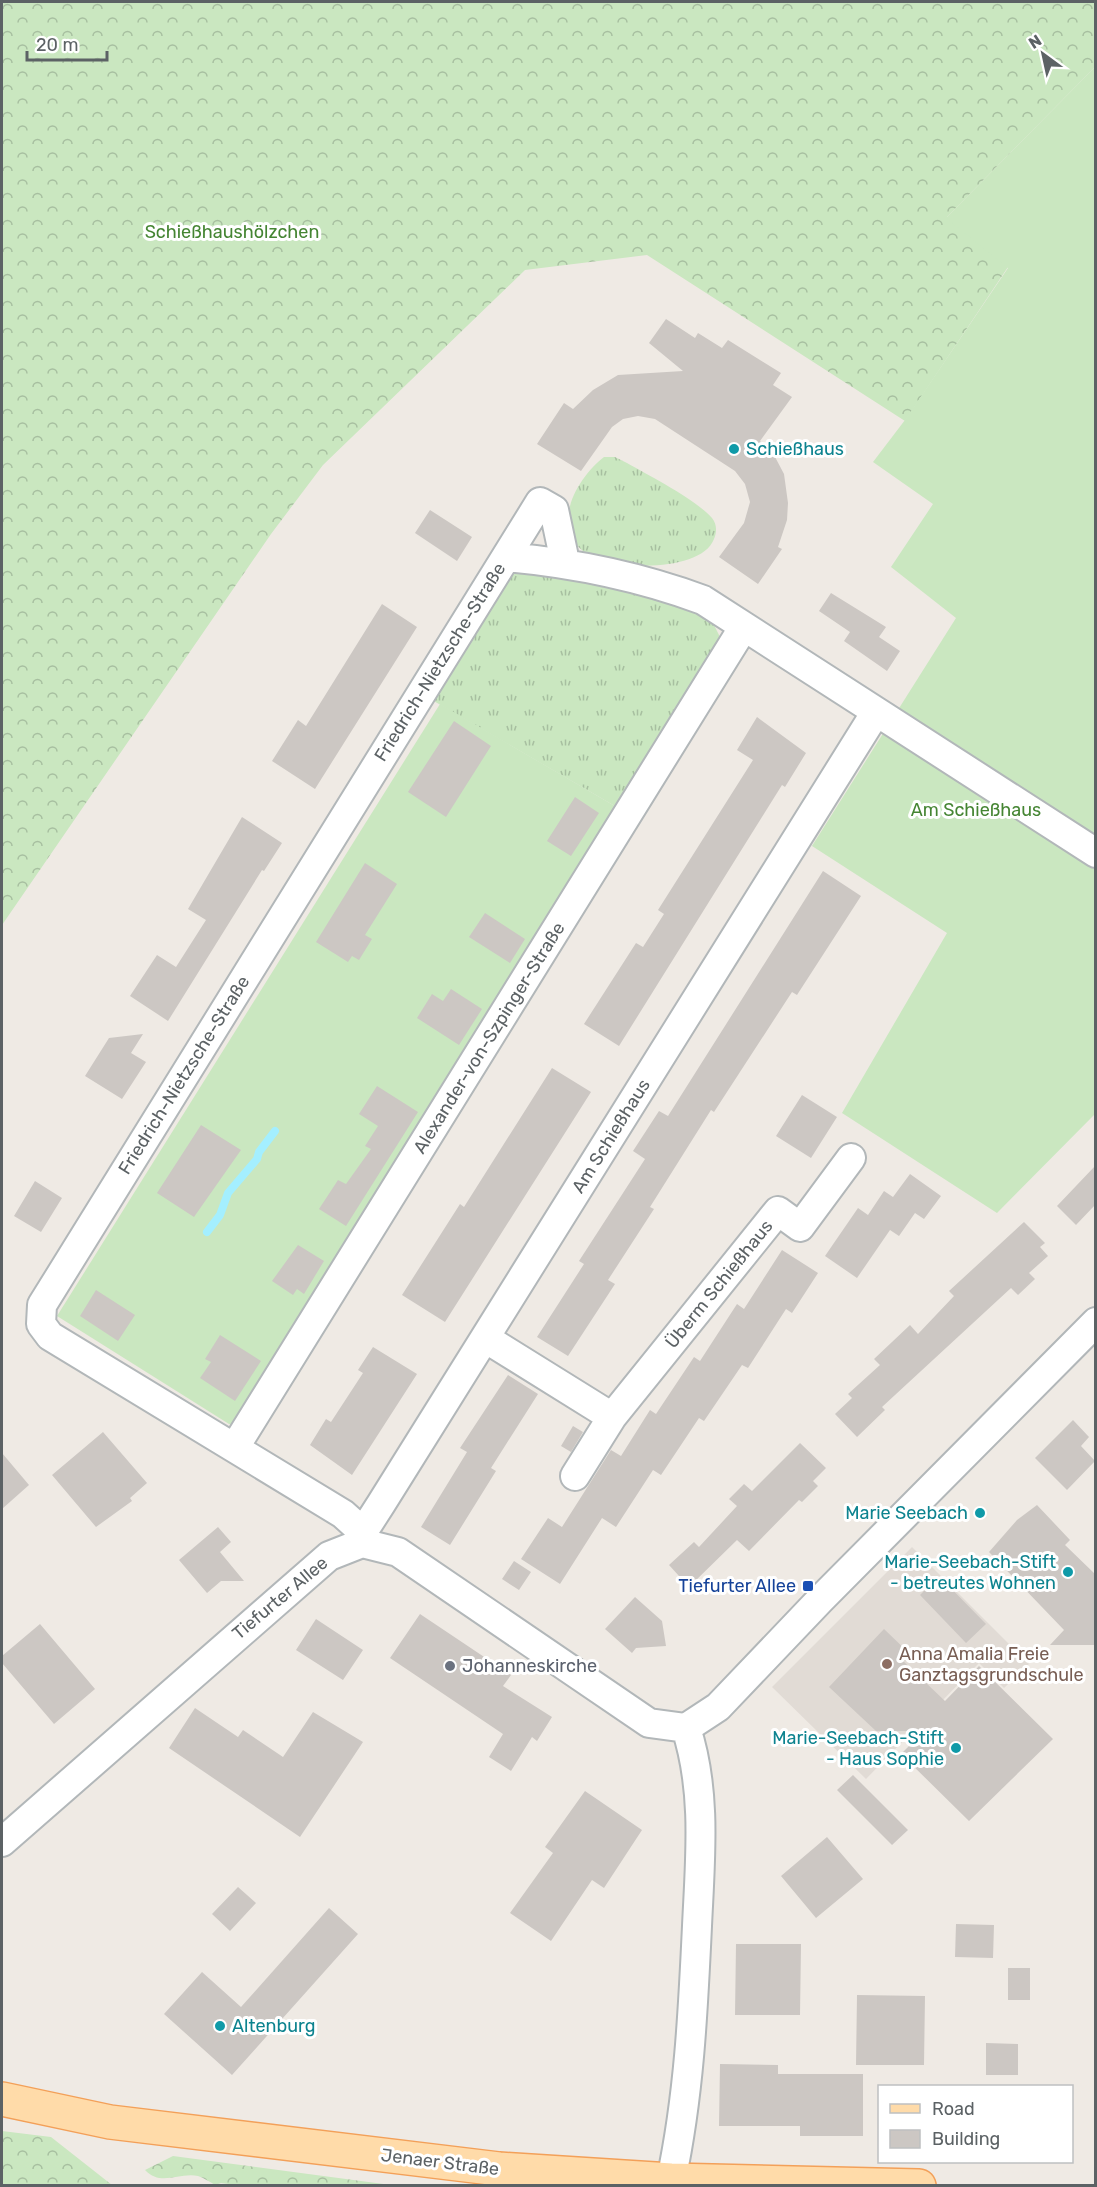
<svg xmlns="http://www.w3.org/2000/svg" width="1097" height="2187" font-family="Rubik,sans-serif">
<style>
.education{fill:#e1dbd5}
.grass{fill:url(#grass-tufts)}
.forest{fill:url(#forest-crowns)}
.garden{fill:#cae7c0}
.lines{fill:none;stroke-linecap:round;stroke-linejoin:round}
.stream{stroke:#a4efff;stroke-width:8}
.building{fill:#ccc7c3}
.minor-casing{stroke:#b2b7b9;stroke-width:32}
.primary-casing{stroke:#f3a059;stroke-width:36}
.minor{stroke:#fff;stroke-width:28}
.primary{stroke:#ffdba9;stroke-width:33}
.culture-dot{fill:#0f9aa8;stroke:#fff;stroke-width:2}
.transit-dot{fill:#1a4fb4;stroke:#fff;stroke-width:2}
.education-dot{fill:#8d6e63;stroke:#fff;stroke-width:2}
.worship-dot{fill:#6b7280;stroke:#fff;stroke-width:2}
.labels{text-anchor:middle;stroke-width:6;stroke-linejoin:round;paint-order:stroke}
.park-label{font-size:18px;fill:#458533;stroke:#fff}
.culture-label{font-size:18px;fill:#0d838f;stroke:#fff;text-anchor:end}
.street-label{font-size:18px;fill:#5c6265;stroke:#fff}
.transit-label{font-size:18px;fill:#164399;stroke:#fff;text-anchor:end}
.education-label{font-size:18px;fill:#785e54;stroke:#fff;text-anchor:start}
.worship-label{font-size:18px;fill:#5b616d;stroke:#fff;text-anchor:start}
</style>
<defs>
<pattern id="grass-tufts" width="24" height="20" patternUnits="userSpaceOnUse" patternTransform="scale(1.5)"><rect width="24" height="20" fill="#cae7c0"/><path d="M3 7l-1-3M5 7V3M7 7l1-3M15 17l-1-3M17 17v-4M19 17l1-3" fill="none" stroke="#a7bfa0"/></pattern>
<pattern id="forest-crowns" width="20" height="18" patternUnits="userSpaceOnUse" patternTransform="scale(1.5)"><rect width="20" height="18" fill="#cae7c0"/><path d="M2 6a3 3 0 1 1 6 0M12 15a3 3 0 1 1 6 0" fill="none" stroke="#a7bfa0"/></pattern>
</defs>
<rect width="100%" height="100%" fill="#efeae4"/>
<path class="education" d="M 912,1547 L 1029,1664 L 1004,1688 L 979,1663 L 866,1779 L 772,1687 Z"/>
<path class="grass" d="M 604,457 L 615,457 L 627,463 C 650,476 695,499 712,518 C 717,524 717,532 714,539 C 700,576 594,571 577,545 C 572,538 571,526 570,519 C 565,499 589,468 604,457 Z
M 522,571 L 603,581 L 691,609 L 711,619 L 721,639 L 620,809 L 432,700 L 506,581 L 512,575 Z"/>
<path class="forest" d="M 2,2 L 1095,2 L 1095,67 L 947,217 L 1008,267 L 905,421 L 647,255 L 525,270 L 323,465 L 271,534 L 2,925 Z
M 2,2131 L 51,2137 L 112,2185 L 2,2185 Z
M 173,2156 L 391,2185 L 243,2186 L 221,2183 L 215,2185 C 210,2182 204,2178 198,2176 C 179,2172 161,2187 145,2170 Z"/>
<path class="garden" d="M 1095,67 L 1095,1114 L 997,1213 L 842,1113 L 947,933 L 812,846 L 956,618 L 891,567 L 933,504 L 873,462 L 905,420 L 1008,268 L 946,218 Z
M 440,704 L 620,809 L 234,1425 L 229,1424 L 57,1316 Z"/>
<g class="lines">
<path class="stream" d="M 207,1232 L 220,1215 L 228,1193 L 257,1159 L 259,1152 L 275,1131"/>
</g>
<path class="building" d="M 666,319 L 695,338 L 698,333 L 722,348 L 728,340 L 781,373 L 773,385 L 792,397 L 760,441 L 774,455 L 784,474 L 788,503 L 787,520 L 778,547 L 782,549 L 758,584 L 719,557 L 744,523 L 750,502 L 745,484 L 735,471 L 655,419 L 638,416 L 623,419 L 612,427 L 581,471 L 537,444 L 564,403 L 573,409 L 593,390 L 618,375 L 683,371 L 649,343 Z
M 430,510 L 472,537 L 457,561 L 415,533 Z
M 831,593 L 886,627 L 879,637 L 900,651 L 887,671 L 844,641 L 850,632 L 819,611 Z
M 382,604 L 417,627 L 315,789 L 272,761 L 298,720 L 306,726 Z
M 757,717 L 806,753 L 785,787 L 782,785 L 619,1046 L 584,1024 L 636,943 L 643,947 L 664,914 L 658,910 L 753,760 L 737,750 Z
M 454,721 L 491,746 L 446,817 L 408,792 Z
M 575,797 L 599,813 L 571,856 L 547,841 Z
M 242,817 L 282,843 L 264,871 L 262,870 L 168,1021 L 130,996 L 157,955 L 176,967 L 206,920 L 188,909 Z
M 365,863 L 397,884 L 365,935 L 372,939 L 359,960 L 352,956 L 348,962 L 316,942 Z
M 823,871 L 861,896 L 797,995 L 792,992 L 714,1112 L 711,1110 L 650,1207 L 654,1209 L 608,1280 L 615,1284 L 568,1356 L 537,1337 L 584,1264 L 579,1261 L 645,1159 L 633,1151 L 659,1111 L 668,1116 Z
M 485,913 L 525,939 L 510,963 L 469,937 Z
M 451,989 L 482,1009 L 459,1045 L 417,1018 L 432,994 L 443,1001 Z
M 143,1034 L 131,1053 L 146,1062 L 122,1099 L 85,1076 L 109,1038 Z
M 552,1068 L 591,1092 L 445,1322 L 402,1295 L 460,1204 L 464,1207 Z
M 377,1086 L 418,1112 L 346,1226 L 319,1209 L 338,1180 L 346,1184 L 371,1149 L 365,1146 L 378,1126 L 359,1114 Z
M 802,1095 L 837,1117 L 811,1158 L 776,1136 Z
M 201,1125 L 241,1150 L 194,1217 L 157,1193 Z
M 1095,1166 L 1095,1205 L 1076,1225 L 1057,1206 Z
M 910,1174 L 941,1196 L 924,1219 L 915,1213 L 899,1236 L 890,1230 L 857,1278 L 825,1256 L 858,1208 L 868,1215 L 884,1191 L 893,1197 Z
M 35,1181 L 62,1198 L 41,1232 L 14,1216 Z
M 1024,1222 L 1045,1243 L 1040,1247 L 1048,1256 L 1029,1273 L 1035,1279 L 1018,1295 L 1011,1288 L 882,1407 L 885,1410 L 857,1437 L 835,1414 L 852,1398 L 848,1394 L 880,1365 L 874,1359 L 910,1325 L 918,1334 L 954,1296 L 949,1291 Z
M 298,1245 L 324,1261 L 304,1294 L 297,1289 L 293,1295 L 272,1281 Z
M 782,1250 L 818,1273 L 792,1313 L 786,1309 L 748,1368 L 742,1365 L 704,1421 L 699,1418 L 661,1475 L 653,1470 L 616,1527 L 602,1518 L 560,1584 L 521,1559 L 548,1518 L 562,1527 L 611,1450 L 621,1456 L 650,1410 L 656,1414 L 694,1357 L 700,1361 L 737,1304 L 744,1309 Z
M 96,1290 L 135,1315 L 118,1341 L 80,1316 Z
M 220,1335 L 261,1361 L 235,1401 L 200,1378 L 211,1362 L 205,1359 Z
M 373,1347 L 417,1374 L 352,1475 L 310,1445 L 326,1419 L 331,1422 L 363,1373 L 358,1370 Z
M 508,1375 L 538,1394 L 491,1468 L 496,1471 L 450,1545 L 421,1527 L 467,1452 L 460,1448 Z
M 1073,1420 L 1089,1437 L 1081,1446 L 1095,1461 L 1067,1490 L 1035,1458 Z
M 573,1426 L 583,1432 L 571,1452 L 561,1446 Z
M 103,1432 L 147,1483 L 130,1498 L 132,1501 L 96,1527 L 52,1475 Z
M 800,1443 L 826,1468 L 813,1481 L 818,1486 L 802,1502 L 799,1500 L 749,1551 L 737,1540 L 689,1587 L 669,1565 L 694,1542 L 699,1547 L 737,1506 L 729,1499 L 744,1484 L 752,1491 Z
M 2,1453 L 29,1485 L 2,1509 Z
M 1037,1505 L 1070,1540 L 1065,1545 L 1095,1574 L 1095,1645 L 1050,1645 L 1064,1630 L 989,1552 L 1017,1520 Z
M 218,1527 L 231,1542 L 220,1552 L 244,1581 L 221,1581 L 207,1593 L 179,1560 Z
M 514,1561 L 531,1572 L 519,1590 L 502,1579 Z
M 939,1576 L 986,1624 L 966,1643 L 920,1595 Z
M 635,1597 L 662,1621 L 666,1646 L 636,1648 L 632,1653 L 605,1629 Z
M 420,1614 L 511,1675 L 503,1686 L 552,1717 L 537,1741 L 532,1737 L 511,1771 L 489,1757 L 503,1734 L 390,1658 Z
M 316,1619 L 363,1650 L 343,1680 L 296,1650 Z
M 40,1624 L 95,1689 L 54,1724 L 2,1663 L 2,1656 Z
M 884,1629 L 909,1653 L 902,1660 L 945,1701 L 979,1666 L 1053,1739 L 969,1821 L 901,1754 L 924,1731 L 876,1731 L 829,1687 Z
M 195,1708 L 238,1737 L 243,1730 L 283,1757 L 313,1712 L 363,1742 L 300,1837 L 169,1748 Z
M 853,1775 L 908,1830 L 892,1845 L 837,1790 Z
M 585,1791 L 642,1830 L 604,1888 L 592,1880 L 551,1941 L 510,1913 L 553,1853 L 545,1847 Z
M 827,1837 L 863,1879 L 816,1918 L 781,1876 Z
M 238,1887 L 256,1903 L 230,1931 L 212,1914 Z
M 329,1908 L 358,1934 L 232,2075 L 164,2014 L 202,1972 L 241,2007 Z
M 956,1924 L 994,1925 L 993,1958 L 955,1957 Z
M 736,1944 L 801,1944 L 800,2015 L 735,2015 Z
M 1008,1968 L 1030,1968 L 1030,2000 L 1008,2000 Z
M 857,1995 L 925,1996 L 924,2065 L 856,2065 Z
M 986,2043 L 1018,2044 L 1018,2075 L 986,2075 Z
M 720,2064 L 778,2065 L 778,2074 L 863,2074 L 863,2136 L 800,2136 L 800,2126 L 719,2126 Z"/>
<g class="lines">
<g class="minor-casing">
<path id="minor" d="M 506,557 C 574,563 638,576 703,600 L 1096,853
M 485,1338 L 612,1417
M 235,1447 L 743,628
M 575,1476 L 612,1417 L 778,1211 L 800,1227 L 851,1158
M 363,1532 L 343,1514 L 50,1336 L 41,1324 L 42,1305 L 540,502 L 554,510 L 565,562
M 362,1543 L 363,1532 L 381,1504 L 876,712
M 2,1842 L 329,1556 L 362,1543 L 398,1552 L 649,1723 L 686,1728 L 718,1707 L 820,1600 L 1096,1322
M 671,2180 C 689,2096 693,2012 697,1926 C 700,1860 707,1792 686,1728"/>
</g>
<g class="primary-casing">
<path id="primary" d="M 2,2099 L 110,2122 L 499,2169 L 671,2180 L 919,2186"/>
</g>
<use href="#minor" class="minor"/>
<use href="#primary" class="primary"/>
</g>
<g class="culture-dot">
<circle cx="734" cy="449" r="6"/>
<circle cx="980" cy="1513" r="6"/>
<circle cx="1068" cy="1572" r="6"/>
<circle cx="956" cy="1748" r="6"/>
<circle cx="220" cy="2026" r="6"/>
</g>
<rect class="transit-dot" x="802" y="1580" width="12" height="12" rx="3"/>
<circle class="education-dot" cx="887" cy="1664" r="6"/>
<circle class="worship-dot" cx="450" cy="1666" r="6"/>
<g class="labels">
<g class="park-label">
<text x="232" y="238">Schießhaushölzchen</text>
<text x="976" y="816">Am Schießhaus</text>
</g>
<g class="culture-label">
<text x="746" y="455" text-anchor="start">Schießhaus</text>
<text x="968" y="1519">Marie Seebach</text>
<text x="1056" y="1568">Marie-Seebach-Stift<tspan x="1056" dy="21">- betreutes Wohnen</tspan></text>
<text x="944" y="1744">Marie-Seebach-Stift<tspan x="944" dy="21">- Haus Sophie</tspan></text>
<text x="232" y="2032" text-anchor="start">Altenburg</text>
</g>
<g class="street-label">
<text transform="translate(440 662) rotate(-58)" y="6">Friedrich-Nietzsche-Straße</text>
<text transform="translate(489 1038) rotate(-58)" y="6">Alexander-von-Szpinger-Straße</text>
<text transform="translate(184 1075) rotate(-58)" y="6">Friedrich-Nietzsche-Straße</text>
<text transform="translate(611 1136) rotate(-58)" y="6">Am Schießhaus</text>
<text transform="translate(719 1284) rotate(-51)" y="6">Überm Schießhaus</text>
<text transform="translate(280 1598) rotate(-40)" y="6">Tiefurter Allee</text>
<text transform="translate(440 2162) rotate(7)" y="6">Jenaer Straße</text>
</g>
<g class="transit-label">
<text x="796" y="1592">Tiefurter Allee</text>
</g>
<g class="education-label">
<text x="899" y="1660">Anna Amalia Freie<tspan x="899" dy="21">Ganztagsgrundschule</tspan></text>
</g>
<g class="worship-label">
<text x="462" y="1672">Johanneskirche</text>
</g>
</g>
<rect width="1097" height="2187" fill="none" stroke="#5c6265" stroke-width="6"/>
<rect x="878" y="2085" width="195" height="78" fill="#ffffff" stroke="#bec0c1" stroke-width="1.5"/>
<rect x="890" y="2104" width="30" height="9" fill="#ffdba9" stroke="#bec0c1" stroke-width="1.5"/>
<text x="932" y="2115" font-size="18" fill="#5c6265">Road</text>
<rect x="890" y="2130" width="30" height="18" fill="#ccc7c3" stroke="#bec0c1" stroke-width="1.5"/>
<text x="932" y="2145" font-size="18" fill="#5c6265">Building</text>
<g transform="translate(1043 54) rotate(327)" stroke="#ffffff" stroke-width="4.5" paint-order="stroke">
<path d="M0-4.5L10 22L0 15L-10 22Z" fill="#5c6265"/>
<text y="-9" font-size="16" font-weight="bold" text-anchor="middle" fill="#5c6265">N</text>
</g>
<path d="M27 51v9h80v-9" fill="none" stroke="#5c6265" stroke-width="3"/>
<text x="36" y="51" font-size="18" fill="#5c6265" stroke="#ffffff" stroke-width="4.5" paint-order="stroke">20 m</text>
</svg>
